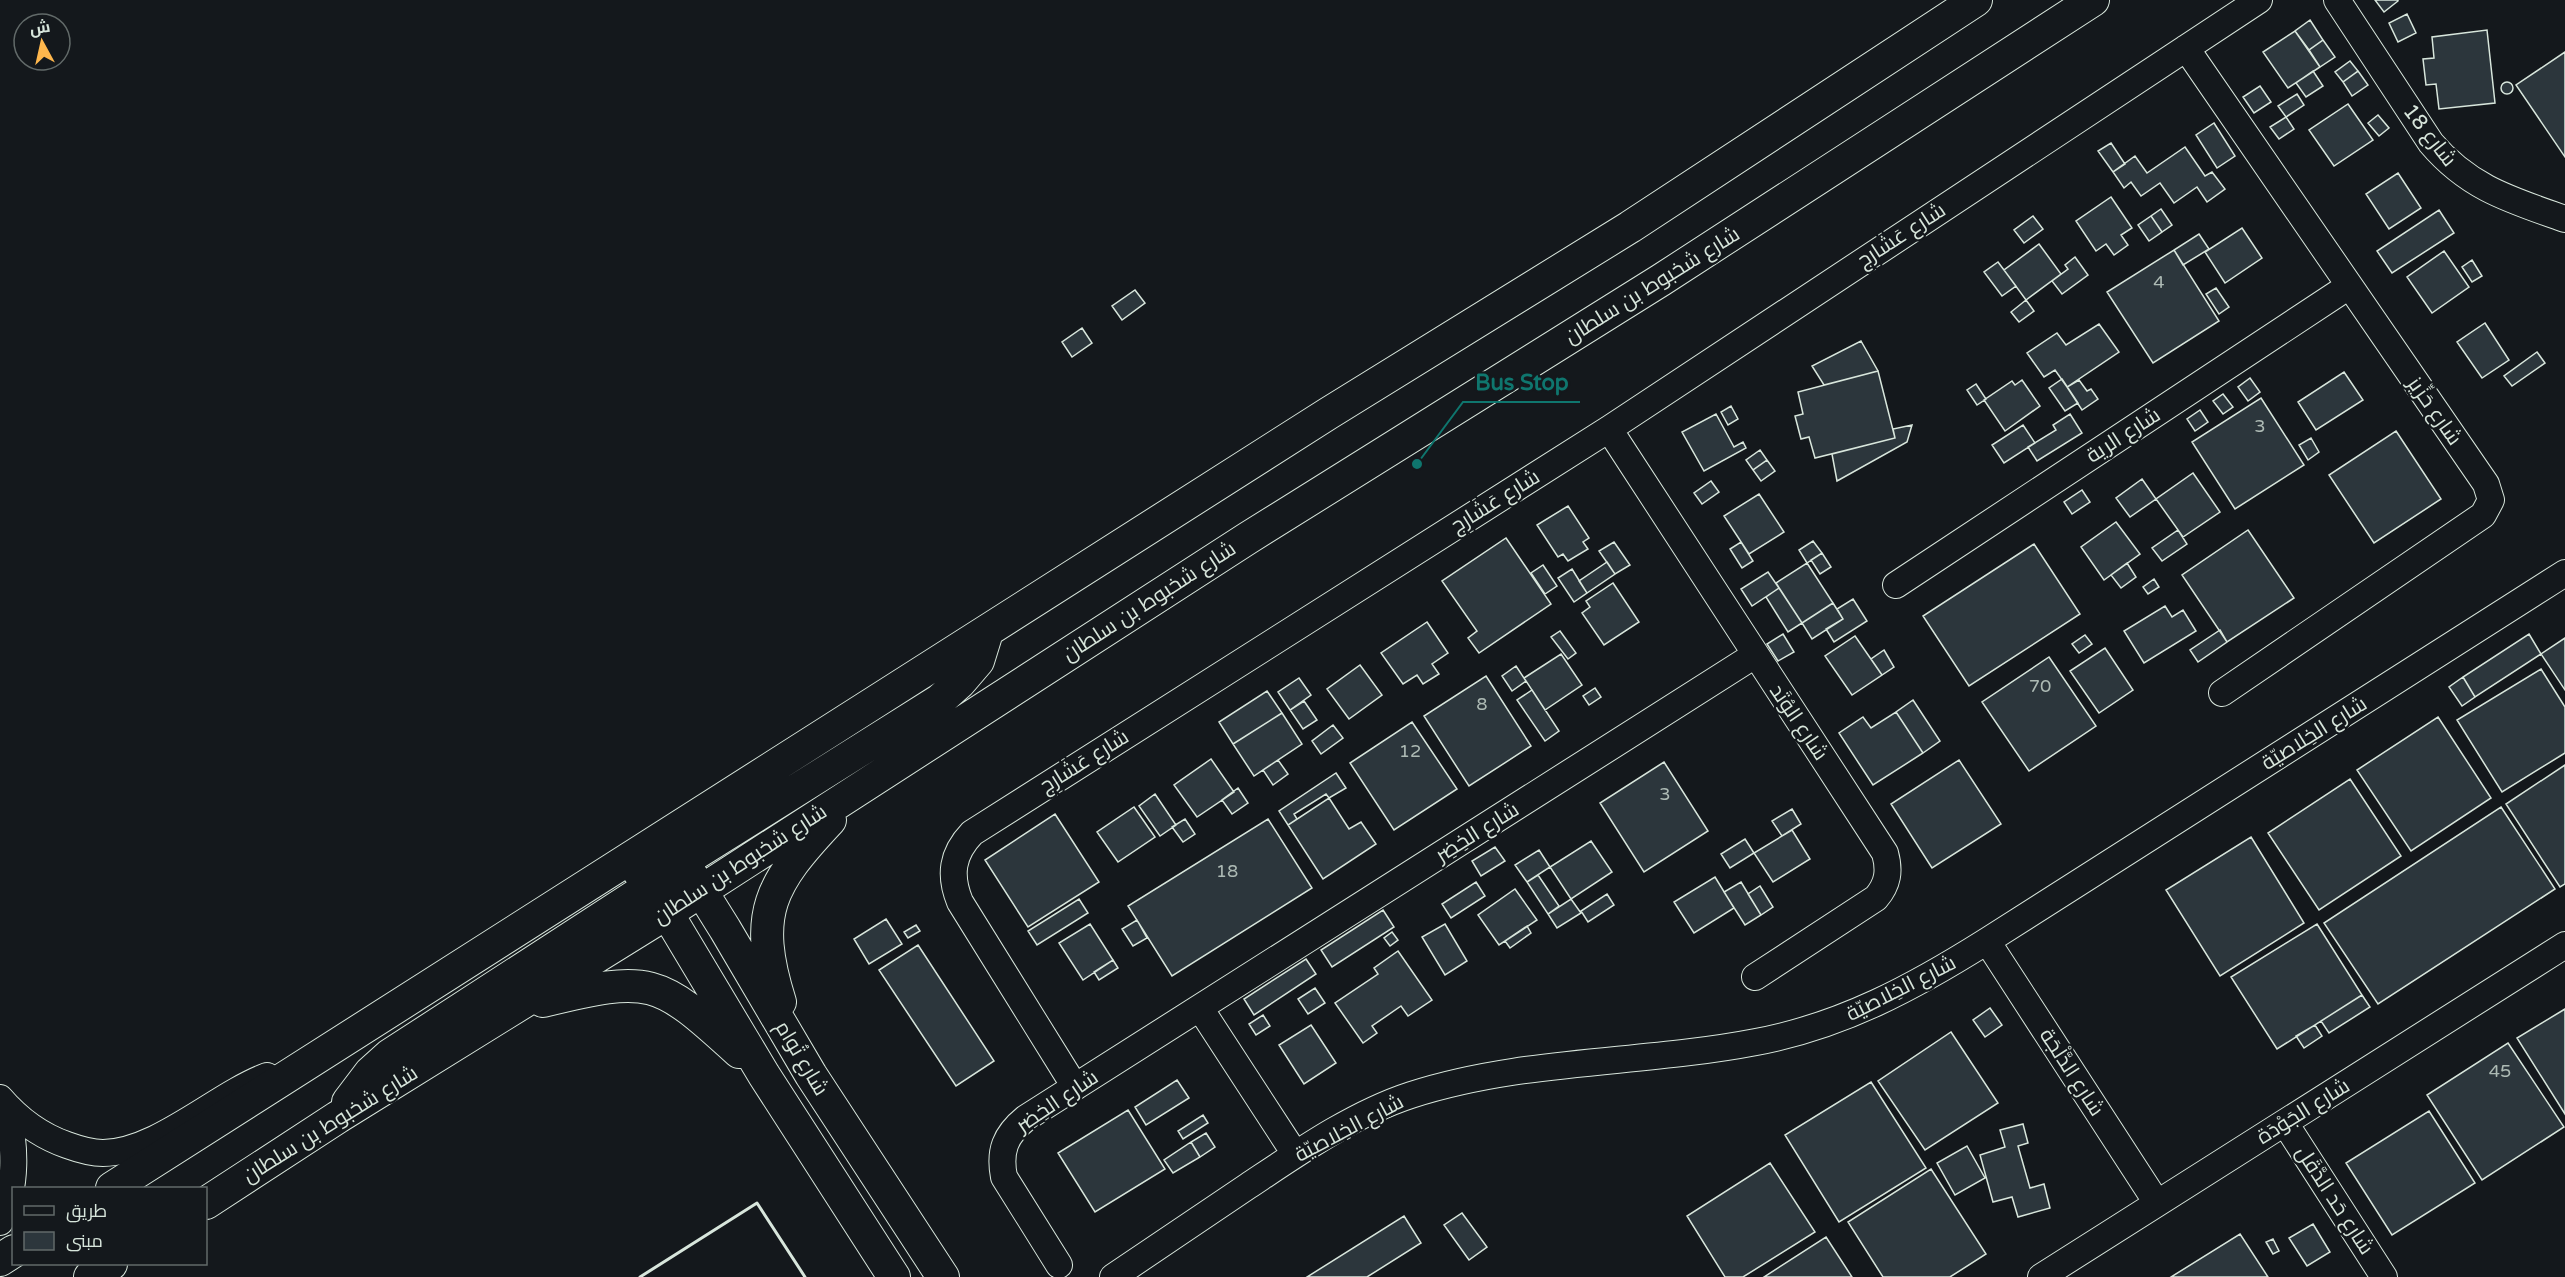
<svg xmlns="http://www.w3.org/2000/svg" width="2565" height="1277" font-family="'Varela Round',Cairo,sans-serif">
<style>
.building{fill:#2c363c;stroke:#d8e6dc;stroke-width:1.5}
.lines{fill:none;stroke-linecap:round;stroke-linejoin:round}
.minor-casing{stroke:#d8e6dc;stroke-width:28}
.major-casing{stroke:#d8e6dc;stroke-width:34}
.minor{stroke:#14181c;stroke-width:26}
.major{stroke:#14181c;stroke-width:32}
.wall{stroke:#d8e6dc;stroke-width:3}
.labels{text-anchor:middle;stroke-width:4.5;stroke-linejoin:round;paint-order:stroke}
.number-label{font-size:18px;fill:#adbab4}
.street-label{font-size:21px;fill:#d8e6dc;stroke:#14181c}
.leader{fill:none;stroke:#0f766e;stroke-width:2}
.callout-dot{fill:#0f766e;stroke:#14181c;stroke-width:2}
.callout-label{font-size:22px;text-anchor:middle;font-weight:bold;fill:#0f766e;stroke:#14181c;stroke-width:4.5;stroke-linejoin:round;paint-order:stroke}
</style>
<rect width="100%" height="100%" fill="#14181c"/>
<path class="building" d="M 2375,0 L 2398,0 L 2398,1 L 2384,12 Z
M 2407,14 L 2416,33 L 2398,42 L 2389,23 Z
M 2310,20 L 2323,40 L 2309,50 L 2295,31 Z
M 2487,30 L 2495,103 L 2439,109 L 2436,84 L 2426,85 L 2423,59 L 2434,58 L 2432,37 Z
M 2295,31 L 2320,67 L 2288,88 L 2263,52 Z
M 2323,40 L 2335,57 L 2320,67 L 2309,50 Z
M 2565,52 L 2565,157 L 2516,85 Z
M 2350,61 L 2358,71 L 2343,82 L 2335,72 Z
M 2313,71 L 2323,86 L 2306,97 L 2296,83 Z
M 2358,71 L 2368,85 L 2352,96 L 2343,82 Z
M2501 88a6 6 0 1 1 12 0a6 6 0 1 1-12 0Z
M 2260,86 L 2271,102 L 2254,113 L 2243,97 Z
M 2297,94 L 2304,105 L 2286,117 L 2278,106 Z
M 2348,104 L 2373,140 L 2334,166 L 2309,130 Z
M 2378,115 L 2389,128 L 2379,136 L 2368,123 Z
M 2286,117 L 2294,129 L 2279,139 L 2270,127 Z
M 2214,123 L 2235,156 L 2217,168 L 2196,135 Z
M 2111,143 L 2125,164 L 2113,172 L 2098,151 Z
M 2185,147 L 2205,176 L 2212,172 L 2225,189 L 2207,202 L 2197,187 L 2174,203 L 2160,183 L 2141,196 L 2131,182 L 2124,188 L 2113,172 L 2135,156 L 2147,173 Z
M 2398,173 L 2421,208 L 2389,229 L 2366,194 Z
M 2111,197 L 2132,228 L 2121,235 L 2128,245 L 2114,255 L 2106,244 L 2096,251 L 2076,221 Z
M 2161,209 L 2172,225 L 2162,232 L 2151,216 Z
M 2439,210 L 2454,233 L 2392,273 L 2377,251 Z
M 2033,216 L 2043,229 L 2024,243 L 2014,230 Z
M 2151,216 L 2162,232 L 2149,241 L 2138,225 Z
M 2242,228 L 2262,258 L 2225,283 L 2205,252 Z
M 2199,234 L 2209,249 L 2183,265 L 2174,250 Z
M 2039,244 L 2061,274 L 2026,300 L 2004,270 Z
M 2174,250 L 2219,321 L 2153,363 L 2107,292 Z
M 2444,251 L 2469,287 L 2432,313 L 2407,277 Z
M 2075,257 L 2088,275 L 2062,294 L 2052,281 L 2068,269 L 2065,265 Z
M 2472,260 L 2482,276 L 2472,282 L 2462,267 Z
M 1998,262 L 2016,286 L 2002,296 L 1984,272 Z
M 2216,288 L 2229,307 L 2219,314 L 2206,294 Z
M 1135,290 L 1145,303 L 1122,320 L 1112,306 Z
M 2026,300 L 2034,311 L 2019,322 L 2011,312 Z
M 2485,323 L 2509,360 L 2482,378 L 2457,342 Z
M 2099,324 L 2119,352 L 2067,387 L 2055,370 L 2044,377 L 2027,353 L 2057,333 L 2066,345 Z
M 1082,328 L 1092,343 L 1072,357 L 1062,342 Z
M 1861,341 L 1878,371 L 1824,385 L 1812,366 Z
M 2537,352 L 2545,363 L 2512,386 L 2504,376 Z
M 1878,371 L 1895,438 L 1815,458 L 1809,437 L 1801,439 L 1795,416 L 1803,414 L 1798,392 Z
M 2344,372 L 2363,400 L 2316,430 L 2298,402 Z
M 2250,378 L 2260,392 L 2248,401 L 2238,387 Z
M 2062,379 L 2078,403 L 2065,411 L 2049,388 Z
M 2022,380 L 2040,406 L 2005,431 L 1984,400 L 2012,381 L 2015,385 Z
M 2079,380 L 2087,391 L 2091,389 L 2098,399 L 2082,410 L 2067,387 Z
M 1976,384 L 1986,399 L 1977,405 L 1967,390 Z
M 2223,394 L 2233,407 L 2223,414 L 2213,401 Z
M 2261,398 L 2304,465 L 2235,509 L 2192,442 Z
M 1731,406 L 1738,419 L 1728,425 L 1721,412 Z
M 2200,410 L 2208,422 L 2195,431 L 2187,419 Z
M 1716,414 L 1734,447 L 1743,442 L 1746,448 L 1704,471 L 1682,432 Z
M 2070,414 L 2082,433 L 2037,461 L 2028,447 L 2056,430 L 2053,425 Z
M 1912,425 L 1907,442 L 1837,481 L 1832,454 L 1895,438 L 1893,429 Z
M 2023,425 L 2035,443 L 2004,463 L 1992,445 Z
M 2396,431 L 2441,499 L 2374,543 L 2329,475 Z
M 2311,438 L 2319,452 L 2308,460 L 2299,445 Z
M 1760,450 L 1767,460 L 1753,470 L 1746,460 Z
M 1767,460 L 1775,471 L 1761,481 L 1753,470 Z
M 2193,473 L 2220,512 L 2183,537 L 2156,499 Z
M 2142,479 L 2156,499 L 2130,517 L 2116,498 Z
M 1711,481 L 1719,492 L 1702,504 L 1694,493 Z
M 2082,490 L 2090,502 L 2072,514 L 2064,502 Z
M 1759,494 L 1784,532 L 1749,554 L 1724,516 Z
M 1568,506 L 1589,538 L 1583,542 L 1588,549 L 1568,561 L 1563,554 L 1558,557 L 1537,525 Z
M 2116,522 L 2140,554 L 2104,580 L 2081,547 Z
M 2178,530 L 2187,544 L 2162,561 L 2152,548 Z
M 2248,530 L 2294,598 L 2227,642 L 2182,575 Z
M 1506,538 L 1551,604 L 1479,653 L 1468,638 L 1477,631 L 1442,581 Z
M 1813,541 L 1822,553 L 1807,563 L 1799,550 Z
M 1614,542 L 1630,565 L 1615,574 L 1599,551 Z
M 1741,542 L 1753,561 L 1742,568 L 1730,549 Z
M 2034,544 L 2080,614 L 1969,686 L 1923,616 Z
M 1822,553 L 1831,567 L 1820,574 L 1811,560 Z
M 1607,562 L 1615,574 L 1587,593 L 1579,581 Z
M 1807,563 L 1833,603 L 1802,623 L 1776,583 Z
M 2127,563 L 2136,577 L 2121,588 L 2111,575 Z
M 1543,565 L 1557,586 L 1545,594 L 1531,573 Z
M 1572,569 L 1587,593 L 1574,602 L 1558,578 Z
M 1768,572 L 1779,588 L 1752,606 L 1741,589 Z
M 2154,579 L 2159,587 L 2148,594 L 2143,587 Z
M 1613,583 L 1639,622 L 1604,645 L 1582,613 L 1590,607 L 1586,601 Z
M 1779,588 L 1802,623 L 1788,632 L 1766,597 Z
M 1853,599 L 1867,621 L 1834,642 L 1826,629 L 1843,619 L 1837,609 Z
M 1833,603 L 1843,619 L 1812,639 L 1802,623 Z
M 2165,606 L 2172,617 L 2183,610 L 2196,631 L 2144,663 L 2124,631 Z
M 1427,622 L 1448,653 L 1432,664 L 1439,674 L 1423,684 L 1417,675 L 1403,684 L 1381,653 Z
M 2220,630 L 2227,642 L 2198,662 L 2190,650 Z
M 1560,631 L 1576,653 L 1568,659 L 1551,637 Z
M 1783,634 L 1794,652 L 1778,661 L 1767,644 Z
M 2529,634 L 2541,654 L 2475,697 L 2463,677 Z
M 2085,635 L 2092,644 L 2079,653 L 2072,644 Z
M 1855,636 L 1882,675 L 1852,695 L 1825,656 Z
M 2565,638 L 2565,690 L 2541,654 Z
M 2105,648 L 2133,690 L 2099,713 L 2070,671 Z
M 1884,650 L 1894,667 L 1882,675 L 1871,659 Z
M 1561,654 L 1582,685 L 1545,710 L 1524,678 Z
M 2049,657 L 2096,726 L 2029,771 L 1982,702 Z
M 1360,665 L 1382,695 L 1349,719 L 1327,689 Z
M 1516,666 L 1526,681 L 1512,691 L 1502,676 Z
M 2541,669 L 2565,707 L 2565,753 L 2502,792 L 2457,720 Z
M 1486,676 L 1531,746 L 1469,786 L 1424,716 Z
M 2463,677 L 2475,697 L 2462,706 L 2449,687 Z
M 1299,678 L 1311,695 L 1290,710 L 1278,692 Z
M 1595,688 L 1601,697 L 1589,705 L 1583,696 Z
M 1532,690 L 1559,731 L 1545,741 L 1517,700 Z
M 1267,691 L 1282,713 L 1233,744 L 1219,722 Z
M 1913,700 L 1940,741 L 1923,753 L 1896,712 Z
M 1304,701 L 1317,720 L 1303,729 L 1290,710 Z
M 1896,712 L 1923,753 L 1873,785 L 1839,733 L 1863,717 L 1871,728 Z
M 1282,713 L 1302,744 L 1254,776 L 1233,744 Z
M 2438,717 L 2491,798 L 2411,851 L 2357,770 Z
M 1412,722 L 1457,789 L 1394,830 L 1350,763 Z
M 1333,725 L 1343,738 L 1321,754 L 1312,741 Z
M 1211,759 L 1234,792 L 1197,817 L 1174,785 Z
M 1278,760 L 1288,774 L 1273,785 L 1263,770 Z
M 1959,760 L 2001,824 L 1932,868 L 1891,804 Z
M 1664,762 L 1708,831 L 1644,872 L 1600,803 Z
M 2565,765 L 2565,884 L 2560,887 L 2506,804 Z
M 1336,773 L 1346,788 L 1329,798 L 1326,794 L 1294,814 L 1297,819 L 1288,825 L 1279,811 Z
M 2350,779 L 2401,856 L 2319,910 L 2268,833 Z
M 1238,788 L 1248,803 L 1232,814 L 1222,800 Z
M 1155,794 L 1176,825 L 1160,836 L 1139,806 Z
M 1329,798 L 1349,829 L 1361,822 L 1376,844 L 1323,879 L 1288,825 Z
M 1134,807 L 1155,837 L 1118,862 L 1097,832 Z
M 2501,807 L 2555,889 L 2378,1004 L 2324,923 Z
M 1792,809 L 1801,824 L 1782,836 L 1772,821 Z
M 1055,814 L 1099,882 L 1028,927 L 985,860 Z
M 1185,819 L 1195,834 L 1183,842 L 1172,827 Z
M 1268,819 L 1312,888 L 1172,976 L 1128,906 Z
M 1792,830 L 1810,859 L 1773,882 L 1754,853 Z
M 2251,837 L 2304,923 L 2220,976 L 2166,890 Z
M 1745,839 L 1754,853 L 1730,868 L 1721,854 Z
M 1591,841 L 1612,872 L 1571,899 L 1550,867 Z
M 1495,847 L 1505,861 L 1481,876 L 1472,861 Z
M 1539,850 L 1550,867 L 1527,882 L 1515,865 Z
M 1538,875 L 1559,906 L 1548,914 L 1527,882 Z
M 1715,877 L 1734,908 L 1694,933 L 1674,902 Z
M 1476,882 L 1485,896 L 1451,918 L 1442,904 Z
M 1741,882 L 1761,915 L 1745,925 L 1724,892 Z
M 1760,886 L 1773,907 L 1761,915 L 1748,894 Z
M 1515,889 L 1537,920 L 1499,945 L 1478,915 Z
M 1607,894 L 1614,905 L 1588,922 L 1581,911 Z
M 1079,899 L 1088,913 L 1037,945 L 1028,931 Z
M 1571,899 L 1581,913 L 1557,928 L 1548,914 Z
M 1383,910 L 1394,927 L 1332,967 L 1321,950 Z
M 886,919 L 902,944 L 869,964 L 854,939 Z
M 1137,920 L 1147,938 L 1133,946 L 1122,929 Z
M 1090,924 L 1113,960 L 1083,980 L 1059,943 Z
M 1445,924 L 1467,961 L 1445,975 L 1422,937 Z
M 2317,924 L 2362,995 L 2277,1049 L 2231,977 Z
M 916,925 L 920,931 L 908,938 L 904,932 Z
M 1527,926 L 1531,933 L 1510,948 L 1505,941 Z
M 1392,932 L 1398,940 L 1390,946 L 1384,938 Z
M 918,945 L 994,1061 L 956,1086 L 879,970 Z
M 1398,951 L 1432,1000 L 1408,1016 L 1401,1006 L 1372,1026 L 1377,1033 L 1363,1043 L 1335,1003 L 1378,974 L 1374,968 Z
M 1306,959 L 1316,974 L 1254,1015 L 1244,999 Z
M 1113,960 L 1118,968 L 1099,980 L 1094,972 Z
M 1315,988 L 1325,1003 L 1308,1014 L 1298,999 Z
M 2362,995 L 2370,1007 L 2329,1033 L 2321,1021 Z
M 1990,1008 L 2002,1025 L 1985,1037 L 1973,1020 Z
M 2565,1009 L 2565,1114 L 2517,1038 Z
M 1263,1015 L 1270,1026 L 1256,1035 L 1249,1024 Z
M 1311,1025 L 1336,1063 L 1304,1084 L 1279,1045 Z
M 2315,1025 L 2322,1036 L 2304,1048 L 2296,1036 Z
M 1951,1032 L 1998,1103 L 1925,1150 L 1878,1081 Z
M 2508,1043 L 2564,1127 L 2482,1180 L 2427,1095 Z
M 1177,1080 L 1189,1098 L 1146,1125 L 1135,1107 Z
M 1871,1082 L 1926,1168 L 1839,1222 L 1785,1135 Z
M 1128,1110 L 1165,1169 L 1095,1212 L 1058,1153 Z
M 2429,1111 L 2475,1183 L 2392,1235 L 2346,1163 Z
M 1203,1115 L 1208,1123 L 1183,1139 L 1178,1131 Z
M 2023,1124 L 2028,1143 L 2018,1146 L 2030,1188 L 2044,1184 L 2050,1208 L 2018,1217 L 2012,1197 L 1993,1202 L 1980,1155 L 2005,1147 L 2000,1130 Z
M 1206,1133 L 1215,1147 L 1200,1157 L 1191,1142 Z
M 1191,1142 L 1200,1157 L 1173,1173 L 1164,1160 Z
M 1967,1146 L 1985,1178 L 1955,1195 L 1937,1163 Z
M 1770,1163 L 1815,1232 L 1743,1277 L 1725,1277 L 1687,1216 Z
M 1931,1169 L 1986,1254 L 1950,1277 L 1883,1277 L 1848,1222 Z
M 1462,1213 L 1487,1247 L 1469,1260 L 1444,1225 Z
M 1404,1216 L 1421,1243 L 1367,1277 L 1307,1277 Z
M 2313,1224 L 2330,1252 L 2307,1266 L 2289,1238 Z
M 2240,1234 L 2268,1277 L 2171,1277 Z
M 1826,1237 L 1852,1277 L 1764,1277 Z
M 2273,1239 L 2279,1251 L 2273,1254 L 2266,1242 Z"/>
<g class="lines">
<g class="minor-casing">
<path id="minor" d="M 2337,0 L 2431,143 C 2469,188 2511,200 2565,219
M 2186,48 L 2486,484 L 2491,500 L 2483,515 L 2222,693
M 1609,429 L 1885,853 C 1890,871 1888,884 1876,898 L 1755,977
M 1896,585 L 2349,286
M 1987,941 L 2157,1203
M 1200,1008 L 1295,1154
M 1075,1087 L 960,902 C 949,875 952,854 972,833 L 1609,429 L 2259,0
M 0,1098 C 18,1119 41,1136 67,1145 C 78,1149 91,1153 103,1153 C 158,1152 215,1096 267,1076
M 2285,1123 L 2384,1277
M 0,1222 C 18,1186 15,1145 7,1107
M 1059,1265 L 1004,1177 C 999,1151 1005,1135 1026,1118 L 1755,655
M 1113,1277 C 1158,1247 1203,1216 1248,1186 C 1299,1152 1353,1114 1411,1095 C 1522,1059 1642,1064 1756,1042 C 1842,1026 1914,987 1987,941 L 2565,573
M 2041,1277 L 2565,945"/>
</g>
<g class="major-casing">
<path id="major" d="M 667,836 L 725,929 L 811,1075 L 943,1277
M 630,859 L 667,913 L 764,1075 L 894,1277
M 670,880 L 682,862 L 940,700 L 960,682 L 978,661 L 987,632
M 543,1001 C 651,975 657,977 739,1052
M 780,1002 C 752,913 770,884 830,820
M 348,1102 L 370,1073 L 390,1055 L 649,887 L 661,878 L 664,871
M 112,1188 L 1329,413 L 1630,227 L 1976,0
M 206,1203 L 338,1117 L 667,913 L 1248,538 L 1661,280 L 2093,0
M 0,1260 L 14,1251
M 90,1277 L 111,1264"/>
</g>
<use href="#minor" class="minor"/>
<use href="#major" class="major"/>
<path class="wall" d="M 640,1277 L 757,1203 L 805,1277"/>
</g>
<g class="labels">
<g class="number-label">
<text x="2159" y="288">4</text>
<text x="2260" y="432">3</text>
<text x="2040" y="692">70</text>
<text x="1482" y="710">8</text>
<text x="1410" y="757">12</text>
<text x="1665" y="800">3</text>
<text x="1227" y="877">18</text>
<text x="2500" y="1077">45</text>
</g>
<g class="street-label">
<text transform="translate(2430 135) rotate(52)" y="7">شارع 18</text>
<text transform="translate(1901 235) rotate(-33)" y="7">شارع عَشَارِج</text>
<text transform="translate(1652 285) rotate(-32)" y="7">شارع شخبوط بن سلطان</text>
<text transform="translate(2435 411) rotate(55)" y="7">شارع حَزِّيز</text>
<text transform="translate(2123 435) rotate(-33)" y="7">شارع الرية</text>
<text transform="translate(1495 501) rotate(-32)" y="7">شارع عَشَارِج</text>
<text transform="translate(1149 601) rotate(-33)" y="7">شارع شخبوط بن سلطان</text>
<text transform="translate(1799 722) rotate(56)" y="7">شارع الوُتَد</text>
<text transform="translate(2314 733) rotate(-32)" y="7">شارع الخِلاصيّة</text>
<text transform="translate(1084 761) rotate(-32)" y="7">شارع عَشَارِج</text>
<text transform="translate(1477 832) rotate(-32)" y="7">شارع الخِضِر</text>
<text transform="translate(740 864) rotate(-33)" y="7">شارع شخبوط بن سلطان</text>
<text transform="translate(1901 988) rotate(-27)" y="7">شارع الخِلاصيّة</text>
<text transform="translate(802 1058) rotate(59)" y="7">شارع تُوام</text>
<text transform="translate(2072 1072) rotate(57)" y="7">شارع الدَّلْجَة</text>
<text transform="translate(1057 1101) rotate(-34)" y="7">شارع الخِضِر</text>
<text transform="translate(2303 1111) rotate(-32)" y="7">شارع الجَوْدَة</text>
<text transform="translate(330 1124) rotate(-32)" y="7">شارع شخبوط بن سلطان</text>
<text transform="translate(1349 1128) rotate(-28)" y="7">شارع الخِلاصيّة</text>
<text transform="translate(2335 1200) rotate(57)" y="7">شارع حَد الدَّقَل</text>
</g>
</g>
<path class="leader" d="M1417 464L1463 402H1580"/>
<circle class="callout-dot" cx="1417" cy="464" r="6"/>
<g class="callout-label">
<text x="1522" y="390">Bus Stop</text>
</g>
<rect x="12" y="1187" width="195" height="78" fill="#14181c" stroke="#626a69" stroke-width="1.5"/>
<rect x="24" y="1206" width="30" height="9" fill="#14181c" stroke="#626a69" stroke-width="1.5"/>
<text x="66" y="1217" font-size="18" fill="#d8e6dc">طريق</text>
<rect x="24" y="1232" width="30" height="18" fill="#2c363c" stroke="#626a69" stroke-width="1.5"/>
<text x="66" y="1247" font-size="18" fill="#d8e6dc">مبنى</text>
<g transform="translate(42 42) rotate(352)"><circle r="28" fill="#14181c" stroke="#626a69" stroke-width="1.5"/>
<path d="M0-4.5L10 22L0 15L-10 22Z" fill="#ffb74d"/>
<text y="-9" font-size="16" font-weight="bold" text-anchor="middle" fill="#d8e6dc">ش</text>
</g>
</svg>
